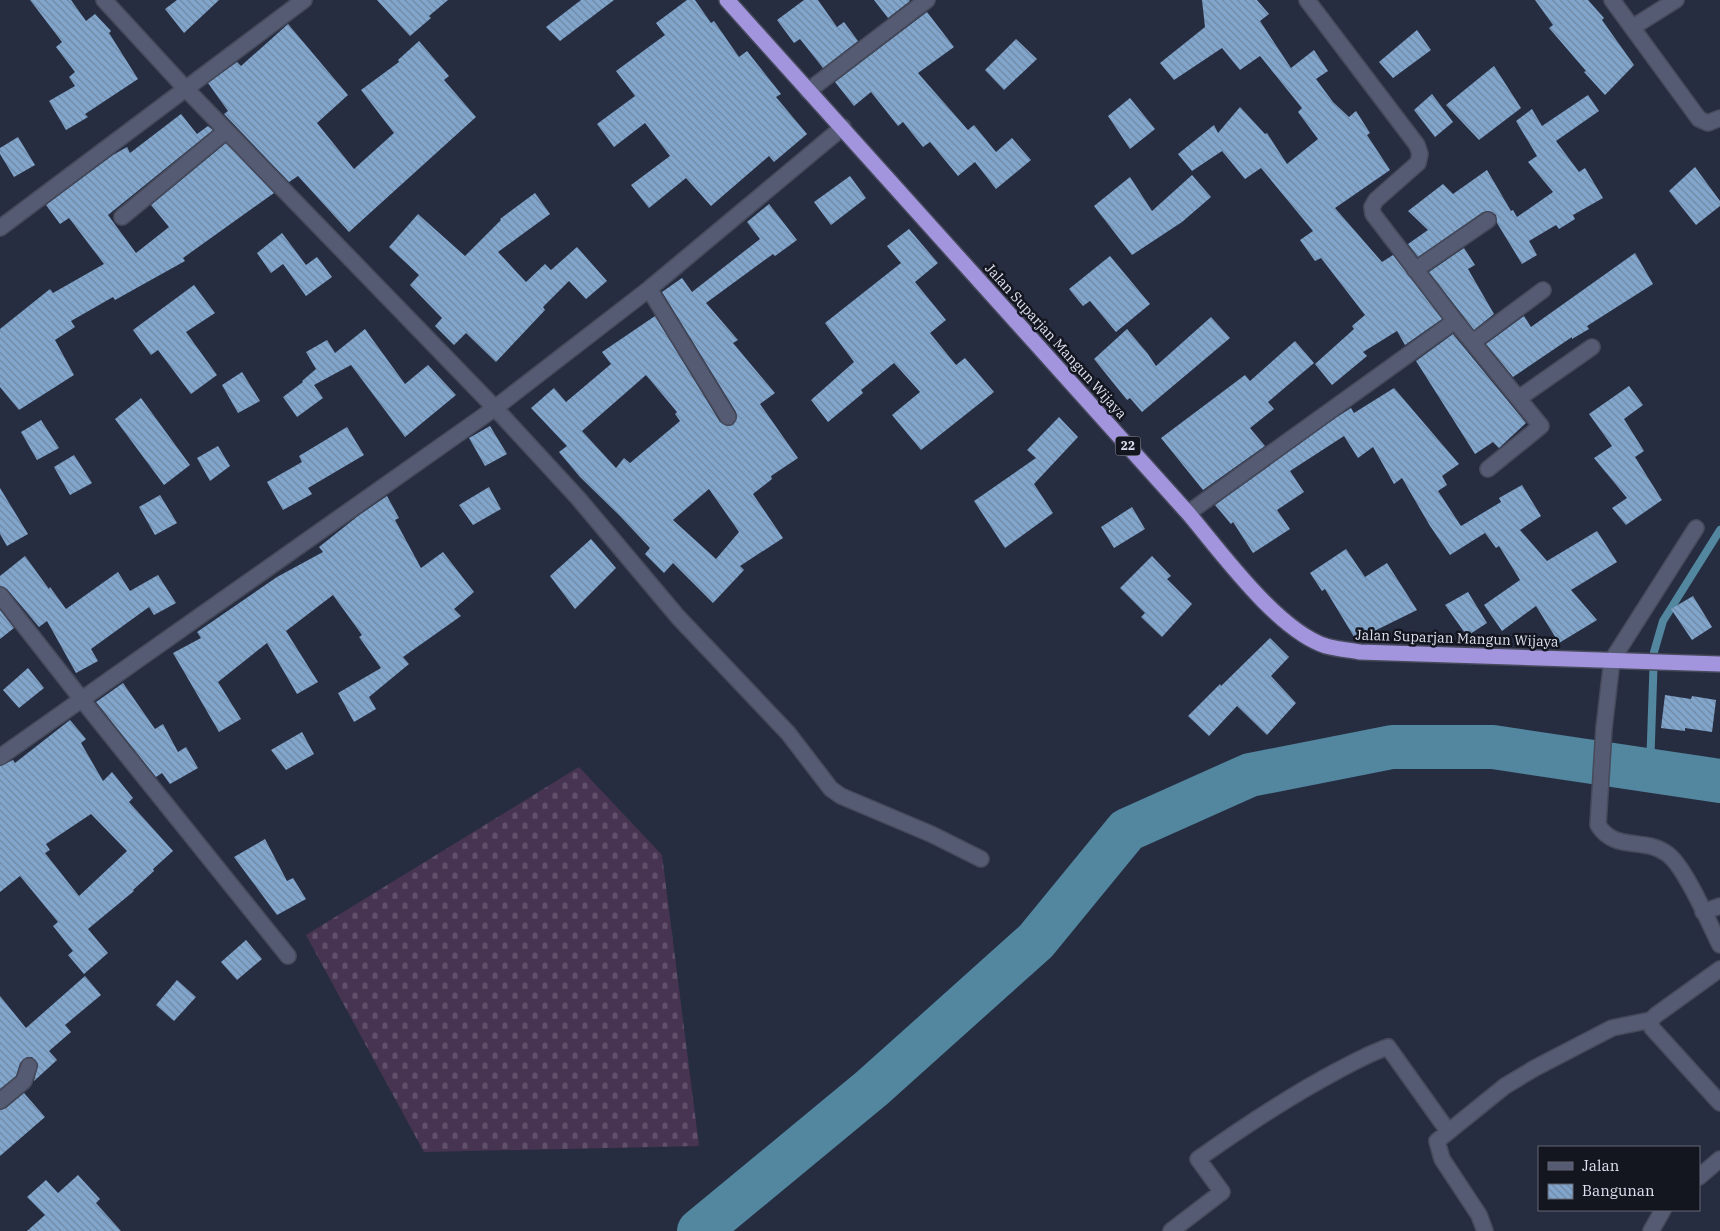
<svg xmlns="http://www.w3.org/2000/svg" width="1720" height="1231" font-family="'IBM Plex Serif',serif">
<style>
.cemetery{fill:url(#cemetery-stones)}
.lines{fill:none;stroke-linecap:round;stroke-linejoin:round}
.stream{stroke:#52879f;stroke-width:8}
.river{stroke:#52879f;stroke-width:44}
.building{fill:url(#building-back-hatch);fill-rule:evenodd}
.minor-casing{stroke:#464a5b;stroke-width:18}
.highway-casing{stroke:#464a5b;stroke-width:18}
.minor{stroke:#545b72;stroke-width:15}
.highway{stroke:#a294dd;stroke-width:15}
.labels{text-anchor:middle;stroke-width:5;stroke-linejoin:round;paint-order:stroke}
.shield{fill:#13151f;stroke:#a1a4b1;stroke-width:1}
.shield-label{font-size:12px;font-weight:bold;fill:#dee2f0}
.street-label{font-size:14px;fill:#dee2f0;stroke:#13151f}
</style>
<defs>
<pattern id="cemetery-stones" width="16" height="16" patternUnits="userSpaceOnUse" patternTransform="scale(1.25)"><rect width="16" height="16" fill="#473352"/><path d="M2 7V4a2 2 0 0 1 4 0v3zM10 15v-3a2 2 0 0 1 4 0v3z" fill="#61506b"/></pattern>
<pattern id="building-back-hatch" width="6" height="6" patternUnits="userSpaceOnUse" patternTransform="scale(1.25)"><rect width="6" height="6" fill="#82a5cb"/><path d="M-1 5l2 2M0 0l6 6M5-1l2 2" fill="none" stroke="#6f88a4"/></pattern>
</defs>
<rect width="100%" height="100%" fill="#272d41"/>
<path class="cemetery" d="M 579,767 L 662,855 L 699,1146 L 424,1152 L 306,935 Z"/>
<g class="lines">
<path class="stream" d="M 1650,770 L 1654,652 L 1663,621 L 1720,530"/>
<path class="river" d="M 699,1231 L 872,1088 L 1036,941 L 1127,830 L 1250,775 L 1392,747 L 1493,747 L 1720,781"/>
</g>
<path class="building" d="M 30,0 L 71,0 L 86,21 L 95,14 L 111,31 L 109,33 L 138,79 L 85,114 L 88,117 L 66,130 L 49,101 L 75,86 L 69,77 L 75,72 L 56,47 L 62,42 Z
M 177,0 L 219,0 L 184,33 L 165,9 Z
M 377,0 L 448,0 L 429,16 L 431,18 L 410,36 Z
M 581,0 L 614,0 L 560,41 L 546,27 Z
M 687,0 L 695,0 L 711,23 L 714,21 L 739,57 L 747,51 L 781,94 L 776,97 L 807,134 L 774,162 L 769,156 L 711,206 L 686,178 L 649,208 L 631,185 L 670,156 L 645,123 L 614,147 L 597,124 L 635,96 L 616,71 L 665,35 L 656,23 Z
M 804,0 L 818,0 L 837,27 L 844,22 L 858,41 L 823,68 L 800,39 L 794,43 L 777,20 Z
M 874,0 L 909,0 L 910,1 L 888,18 Z
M 1202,0 L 1257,0 L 1269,14 L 1260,21 L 1291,68 L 1314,50 L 1328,71 L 1316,79 L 1333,102 L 1349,117 L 1356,111 L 1370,133 L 1367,135 L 1390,170 L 1335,208 L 1382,262 L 1393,255 L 1442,319 L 1405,345 L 1397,331 L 1363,352 L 1367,356 L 1332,385 L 1315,364 L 1354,329 L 1352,326 L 1365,315 L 1321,258 L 1315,261 L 1300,240 L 1313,231 L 1261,168 L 1245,179 L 1222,151 L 1192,171 L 1178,154 L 1214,125 L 1218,133 L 1240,107 L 1265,134 L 1267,133 L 1287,164 L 1318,139 L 1298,112 L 1302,108 L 1260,56 L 1240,70 L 1222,48 L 1174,80 L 1160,63 L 1205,27 Z
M 1535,0 L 1588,0 L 1604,18 L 1602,20 L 1634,65 L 1605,95 L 1584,72 L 1586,71 L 1549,28 L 1553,25 Z
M 927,12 L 954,47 L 918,73 L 968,130 L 974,125 L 996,152 L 1012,138 L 1031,160 L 996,189 L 975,162 L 958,176 L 930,142 L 923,147 L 903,122 L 898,126 L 871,92 L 854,106 L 835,82 Z
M 288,24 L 348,95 L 317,123 L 354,169 L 394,133 L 361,90 L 399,62 L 398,60 L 419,41 L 449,76 L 444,80 L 476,117 L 349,232 L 298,176 L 289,182 L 224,114 L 228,111 L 208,83 L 237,62 L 241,66 Z
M 1417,30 L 1431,50 L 1393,78 L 1379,62 Z
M 1016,39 L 1037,59 L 1004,90 L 985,70 Z
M 1494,66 L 1521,108 L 1479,140 L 1446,105 Z
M 1432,94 L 1453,122 L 1435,137 L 1414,110 Z
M 1588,95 L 1599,111 L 1556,141 L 1579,172 L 1585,168 L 1603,198 L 1573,215 L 1575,219 L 1559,229 L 1556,225 L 1529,241 L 1537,255 L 1522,264 L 1497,223 L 1496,215 L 1492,212 L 1488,211 L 1483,212 L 1418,257 L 1408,244 L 1428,230 L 1408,211 L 1443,184 L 1453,194 L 1487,170 L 1511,211 L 1513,210 L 1517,217 L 1553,192 L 1528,162 L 1537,156 L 1516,121 L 1532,109 L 1542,126 Z
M 1130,98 L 1155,129 L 1130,149 L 1108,116 Z
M 181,114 L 197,134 L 208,126 L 213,130 L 108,215 L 136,253 L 169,227 L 151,205 L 226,143 L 274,193 L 183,258 L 185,261 L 115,300 L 113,297 L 71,321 L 75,327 L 55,340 L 74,375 L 19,410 L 0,387 L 0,329 L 50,289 L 53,293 L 104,264 L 69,218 L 60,224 L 46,205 L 113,155 L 127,147 L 130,153 Z
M 18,137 L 35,165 L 14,177 L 0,154 L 0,148 Z
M 1695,167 L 1720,201 L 1720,206 L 1696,225 L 1669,191 Z
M 1192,175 L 1211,197 L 1182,222 L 1132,255 L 1094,206 L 1130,177 L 1152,211 Z
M 850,176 L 866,198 L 831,225 L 814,202 Z
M 535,193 L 550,214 L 498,252 L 526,282 L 545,264 L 551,270 L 577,247 L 607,281 L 586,299 L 569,281 L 543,307 L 545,310 L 496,362 L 466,333 L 454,345 L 435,326 L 442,318 L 410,285 L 419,275 L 389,247 L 418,214 L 465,256 L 501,220 L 500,219 Z
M 769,204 L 797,240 L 775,256 L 773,254 L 706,303 L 738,340 L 733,343 L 775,393 L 760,404 L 798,458 L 771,476 L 772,479 L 753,494 L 783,538 L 740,566 L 744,570 L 713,603 L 673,563 L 664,573 L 645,554 L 650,548 L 620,516 L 580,477 L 559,452 L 567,446 L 531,408 L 554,388 L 566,402 L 611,364 L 602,352 L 655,316 L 720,422 L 728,426 L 733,425 L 737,417 L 736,412 L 662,292 L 682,278 L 692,292 L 760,239 L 747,222 ZM 646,375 L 677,412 L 675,414 L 680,421 L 630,463 L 624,458 L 616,468 L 582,431 ZM 709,489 L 739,532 L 716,559 L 673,520 Z
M 909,229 L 938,263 L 915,282 L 946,320 L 930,333 L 956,365 L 965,358 L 994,392 L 921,450 L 892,415 L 920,392 L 894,363 L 861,390 L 863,393 L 828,422 L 811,400 L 854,362 L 825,323 L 901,263 L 887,246 Z
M 282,233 L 306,265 L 317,257 L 332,277 L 306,296 L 283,264 L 271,273 L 257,253 Z
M 1464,248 L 1475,265 L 1468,269 L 1494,314 L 1474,330 L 1429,272 Z
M 1635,253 L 1653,284 L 1587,326 L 1589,329 L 1572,339 L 1572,337 L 1513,377 L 1486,344 L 1524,316 L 1531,327 Z
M 1110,256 L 1150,304 L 1116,332 L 1090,301 L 1083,306 L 1069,289 Z
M 194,285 L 215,313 L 186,332 L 217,375 L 191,394 L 158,350 L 151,355 L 133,330 Z
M 1211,317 L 1230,338 L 1142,412 L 1130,398 L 1127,400 L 1094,359 L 1127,329 L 1148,354 L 1156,366 Z
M 365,329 L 405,384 L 428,365 L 456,395 L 405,437 L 351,365 L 314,385 L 323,398 L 297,417 L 283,397 L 303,382 L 302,381 L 316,369 L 306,352 L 327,340 L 335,353 Z
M 1453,334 L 1526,423 L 1499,448 L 1493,442 L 1475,454 L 1416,361 Z
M 1295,341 L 1314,363 L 1268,402 L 1274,409 L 1250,428 L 1265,446 L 1203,490 L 1161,438 L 1245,375 L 1250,381 Z
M 242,372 L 260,401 L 238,413 L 222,385 Z
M 1629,386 L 1643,405 L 1624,419 L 1644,451 L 1635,457 L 1662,500 L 1626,525 L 1612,508 L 1627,498 L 1594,458 L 1612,446 L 1589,414 Z
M 1394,388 L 1459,464 L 1442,476 L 1447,485 L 1438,491 L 1461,526 L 1501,502 L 1499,498 L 1522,485 L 1541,516 L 1520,530 L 1547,561 L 1597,531 L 1617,562 L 1571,590 L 1597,620 L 1559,643 L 1536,606 L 1502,631 L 1484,605 L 1520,580 L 1499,546 L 1496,548 L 1485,533 L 1450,555 L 1430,526 L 1402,478 L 1394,484 L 1373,447 L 1358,458 L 1344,436 L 1290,471 L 1304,492 L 1277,510 L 1290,529 L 1253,553 L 1233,522 L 1231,524 L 1215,505 L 1337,417 L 1351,408 L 1354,413 Z
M 141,398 L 190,465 L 164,485 L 115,419 Z
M 1059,417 L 1078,437 L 1034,484 L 1053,513 L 1005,548 L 974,501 L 1036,458 L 1027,450 Z
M 41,420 L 59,448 L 37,460 L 21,432 Z
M 490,426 L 507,454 L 485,466 L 469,438 Z
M 347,427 L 364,455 L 308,488 L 312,494 L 283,510 L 267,482 L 302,462 L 299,456 Z
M 218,446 L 230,466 L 210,481 L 197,458 Z
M 74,455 L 92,483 L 70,495 L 54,467 Z
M 489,487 L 501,509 L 473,525 L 459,505 Z
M 0,488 L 28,534 L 7,546 L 0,534 Z
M 160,495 L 177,523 L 155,535 L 139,507 Z
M 387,496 L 399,518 L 395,520 L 421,568 L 443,552 L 474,592 L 454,609 L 461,616 L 403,657 L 409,664 L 369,697 L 376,709 L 354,722 L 338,693 L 381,668 L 359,637 L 362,635 L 333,595 L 286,631 L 318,682 L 297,694 L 267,643 L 218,682 L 241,719 L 219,732 L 173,653 L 201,638 L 197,632 L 277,577 L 323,552 L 319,547 L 358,516 Z
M 1132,507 L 1145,529 L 1114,548 L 1101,527 Z
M 591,539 L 616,568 L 575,609 L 550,576 Z
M 1346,549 L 1365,577 L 1387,563 L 1417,610 L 1356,640 L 1325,589 L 1322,591 L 1310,573 Z
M 25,556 L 49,589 L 50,587 L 66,609 L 118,572 L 130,591 L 158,575 L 176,603 L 154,615 L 149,607 L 91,649 L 98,661 L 76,673 L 47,621 L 39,627 L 7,589 L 0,586 L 0,576 Z
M 1152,556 L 1171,576 L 1167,579 L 1192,604 L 1162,637 L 1141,617 L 1145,613 L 1120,588 Z
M 1468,592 L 1487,623 L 1467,636 L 1445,605 Z
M 1693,596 L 1712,627 L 1692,640 L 1671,609 Z
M 0,610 L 14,628 L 0,639 Z
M 1270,638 L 1289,657 L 1271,676 L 1296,703 L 1267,735 L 1237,706 L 1209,736 L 1188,716 L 1220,684 L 1221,686 Z
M 28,668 L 44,688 L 19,708 L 3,690 Z
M 123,683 L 155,729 L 163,724 L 178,752 L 186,747 L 198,768 L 170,784 L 162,773 L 156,777 L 96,702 Z
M 1665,695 L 1691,699 L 1692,696 L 1716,700 L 1712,732 L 1685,728 L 1685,731 L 1661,728 Z
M 70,720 L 86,739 L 81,743 L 103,781 L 112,772 L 133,798 L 129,802 L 173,851 L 153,869 L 154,871 L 133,890 L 134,891 L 88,929 L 108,953 L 84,974 L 68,955 L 73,951 L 53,926 L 58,922 L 20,876 L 0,892 L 0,766 L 13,760 L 15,763 ZM 91,814 L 127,851 L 79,896 L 45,853 L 50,850 L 46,844 Z
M 302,732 L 314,754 L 286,770 L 271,750 Z
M 265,839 L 287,881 L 293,878 L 306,899 L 277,915 L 234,857 Z
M 246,940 L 262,959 L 237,980 L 221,962 Z
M 85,976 L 101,995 L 65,1025 L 71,1032 L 49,1051 L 57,1060 L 34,1081 L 38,1064 L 32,1057 L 27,1057 L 20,1063 L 16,1076 L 0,1089 L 0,996 L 26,1028 Z
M 177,980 L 196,997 L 174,1021 L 156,1005 Z
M 24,1093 L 45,1117 L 0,1156 L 0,1110 L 6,1108 Z
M 78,1175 L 100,1199 L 96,1203 L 121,1231 L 27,1231 L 45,1215 L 27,1197 L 46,1180 L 58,1193 Z"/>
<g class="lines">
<g class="minor-casing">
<path id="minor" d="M 104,0 L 185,88 L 495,408 L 578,498 L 678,617 L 788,733 L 831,789 L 841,796 L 931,834 L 981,859
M 1612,0 L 1699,119 L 1708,123 L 1720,118
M 1633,27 L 1676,0
M 808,91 L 927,0
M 122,217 L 226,131
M 0,228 L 304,0
M 1415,270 L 1488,220
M 649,289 L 728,417
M 1455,321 L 1541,426 L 1488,469
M 1473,342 L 1543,290
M 1519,398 L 1592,347
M 1188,513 L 1455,321 L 1373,214 L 1372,207 L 1376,200 L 1418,163 L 1420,154 L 1417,145 L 1307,0
M 1696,528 L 1612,660 L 1604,728 L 1598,825 C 1615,852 1643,837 1666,853 C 1684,864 1709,923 1720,945
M 0,595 L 83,701 L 288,956
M 0,757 L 495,408 L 649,289 L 843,127
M 1703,912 L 1720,906
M 1720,969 L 1656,1015 L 1651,1020 L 1652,1028 L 1720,1103
M 0,1101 L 24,1081 L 29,1066
M 1699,1177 L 1720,1159
M 1171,1231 L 1222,1192 L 1198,1159 C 1243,1127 1288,1097 1337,1071 C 1354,1062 1370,1053 1388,1047 L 1448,1131
M 1485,1231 L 1479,1215 L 1442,1159 L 1437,1141 L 1505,1086 L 1535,1068 L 1612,1028 L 1651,1020
M 1651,1231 L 1663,1210"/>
</g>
<g class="highway-casing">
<path id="highway" d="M 727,0 L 1188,513 C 1221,552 1277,630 1326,646 C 1337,649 1349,650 1360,652 L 1720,664"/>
</g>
<use href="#minor" class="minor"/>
<use href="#highway" class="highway"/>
</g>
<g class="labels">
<rect class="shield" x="1115.5" y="436.5" width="25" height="19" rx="4"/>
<g class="shield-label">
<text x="1128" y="450">22</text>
</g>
<g class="street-label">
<text transform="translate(1056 341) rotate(48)" y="5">Jalan Suparjan Mangun Wijaya</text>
<text transform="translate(1457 638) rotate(2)" y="5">Jalan Suparjan Mangun Wijaya</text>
</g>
</g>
<rect x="1538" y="1146" width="162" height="65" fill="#13151f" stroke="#646773"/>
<rect x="1548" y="1162" width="25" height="8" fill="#545b72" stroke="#646773"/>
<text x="1582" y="1171" font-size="15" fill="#dee2f0">Jalan</text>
<rect x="1548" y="1184" width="25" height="15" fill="url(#building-back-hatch)" stroke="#646773"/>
<text x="1582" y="1196" font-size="15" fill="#dee2f0">Bangunan</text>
</svg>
